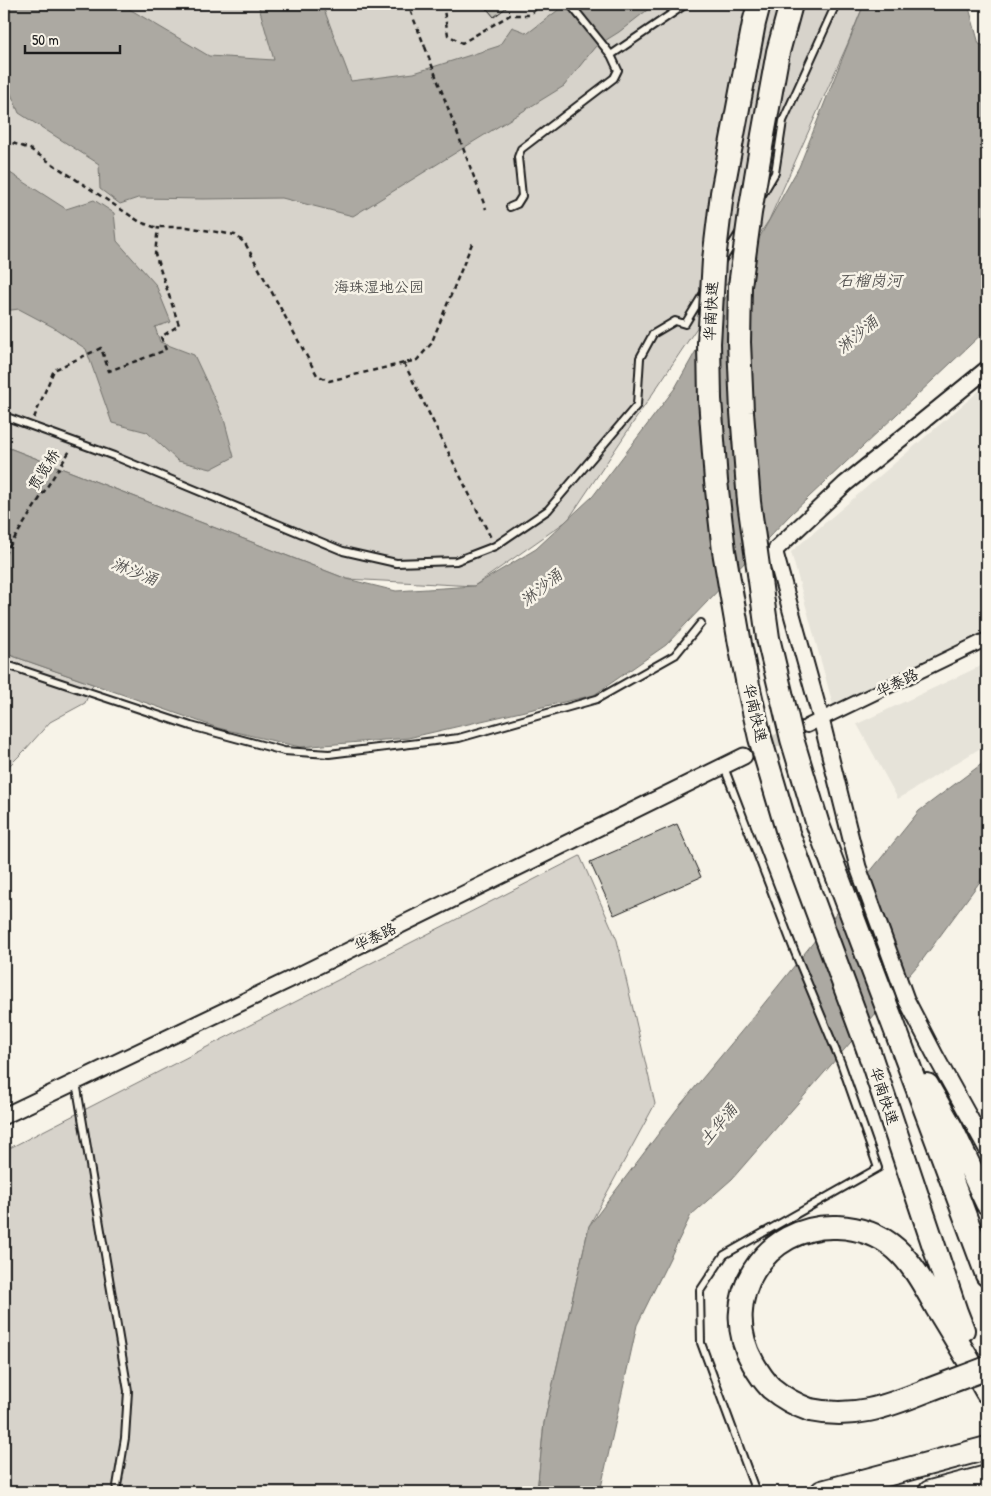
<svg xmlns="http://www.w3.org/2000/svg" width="991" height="1496" font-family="'Patrick Hand','LXGW WenKai TC',sans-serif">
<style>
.built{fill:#e6e3d9}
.green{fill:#d7d3cb;stroke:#7a7874}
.water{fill:#aca9a2;stroke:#72716c}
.building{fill:#c0beb5;stroke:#1c1c1c}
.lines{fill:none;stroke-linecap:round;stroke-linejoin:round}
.minor-tunnel{stroke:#d6d3c9;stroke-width:12;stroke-dasharray:12 6;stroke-linecap:butt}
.service-casing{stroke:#1c1c1c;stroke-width:10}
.minor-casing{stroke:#1c1c1c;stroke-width:16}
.tertiary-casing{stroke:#1c1c1c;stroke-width:19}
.motorway-casing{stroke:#1c1c1c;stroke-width:26}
.path{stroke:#1c1c1c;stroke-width:2.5;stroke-dasharray:5 4;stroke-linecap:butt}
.service{stroke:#f7f3e8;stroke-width:6}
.minor{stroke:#f7f3e8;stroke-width:12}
.tertiary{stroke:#f7f3e8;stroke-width:15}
.motorway{stroke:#f7f3e8;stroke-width:22}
.motorway-bridge-casing{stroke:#1c1c1c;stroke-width:26;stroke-linecap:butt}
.path-bridge{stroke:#1c1c1c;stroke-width:2.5;stroke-dasharray:5 4;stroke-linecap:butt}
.motorway-bridge{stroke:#f7f3e8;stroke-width:22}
.labels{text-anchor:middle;stroke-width:5;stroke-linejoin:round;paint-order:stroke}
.park-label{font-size:15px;fill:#545351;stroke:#f7f3e8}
.street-label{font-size:15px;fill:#1c1c1c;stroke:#f7f3e8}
.water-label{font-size:16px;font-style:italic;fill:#565452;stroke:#f7f3e8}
</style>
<rect width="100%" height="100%" fill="#f7f3e8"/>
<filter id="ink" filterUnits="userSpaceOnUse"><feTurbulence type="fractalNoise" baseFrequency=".02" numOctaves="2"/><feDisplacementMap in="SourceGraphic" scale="10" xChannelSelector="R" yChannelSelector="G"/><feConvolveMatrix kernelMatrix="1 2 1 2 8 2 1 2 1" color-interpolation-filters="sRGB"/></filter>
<g filter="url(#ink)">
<path class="built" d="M 987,384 L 987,630 L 833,705 L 791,552 Z
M 987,663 L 987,744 L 898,799 L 857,724 Z"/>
<path class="green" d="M 117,4 L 864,4 L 848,43 L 769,220 L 568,520 L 474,586 L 347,579 L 4,446 L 4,75 Z
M 4,653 L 93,684 L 85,703 L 50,722 L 25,750 L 4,771 Z
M 580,856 L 617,940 L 655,1104 L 589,1226 L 544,1423 L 537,1492 L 4,1492 L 4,1151 Z"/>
<path class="water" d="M 4,4 L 121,4 L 209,56 L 274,60 L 258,4 L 322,4 L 351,81 L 414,73 L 499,46 L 512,27 L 528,33 L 566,4 L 655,4 L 619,32 L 595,47 L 564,86 L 353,216 L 282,198 L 203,199 L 138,198 L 120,204 L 100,189 L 99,164 L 19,113 L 4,77 Z
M 864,4 L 968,4 L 979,44 L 987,47 L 987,329 L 790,515 L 666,645 L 594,695 L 408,738 L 300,747 L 218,728 L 4,653 L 4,446 L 347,579 L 396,591 L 474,586 L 536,549 L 593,496 L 675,388 L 799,167 Z
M 4,169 L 66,209 L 94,200 L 114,213 L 117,241 L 156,285 L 171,322 L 155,327 L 160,342 L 194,355 L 224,419 L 234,457 L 211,469 L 178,461 L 147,432 L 112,423 L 86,349 L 53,327 L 19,309 L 4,311 Z
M 987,760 L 987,872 L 923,959 L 732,1179 L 691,1215 L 637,1325 L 600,1492 L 537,1492 L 544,1423 L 589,1226 L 677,1109 L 750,1021 L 919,811 Z"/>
<path class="building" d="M 483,4 L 511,4 L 494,17 Z
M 677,824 L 701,877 L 614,915 L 590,862 Z"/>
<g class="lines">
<path class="minor-tunnel" d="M 757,750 L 796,731"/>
<g class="service-casing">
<path id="service" d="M 570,4 L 611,55 L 686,4
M 762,195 L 775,173 L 783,121 L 836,4
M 510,207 L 517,204 L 522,196 L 518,157 L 521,149 L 614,78 L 618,70 L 611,55
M 722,261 L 739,233
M 4,416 L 114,456 L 343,551 L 396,563 L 456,561 L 495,546 L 548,510 L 637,405 L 640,358 L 653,334 L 675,321 L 685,324 L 705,291
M 4,664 L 191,726 L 284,751 L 329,754 L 459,738 L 597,699 L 675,655 L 701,623
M 724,767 L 794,950 L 841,1063 L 878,1168 L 724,1255 L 700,1291 L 701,1343 L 756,1492
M 76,1082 L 128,1391 L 125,1438 L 116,1492"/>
</g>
<g class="minor-casing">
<path id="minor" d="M 807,726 L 987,639"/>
</g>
<g class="tertiary-casing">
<path id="tertiary" d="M 987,369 L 845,484 L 777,548 L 775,553 L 821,719 L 858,867 L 906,999 L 936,1057 L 987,1149
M 4,1116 L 293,978 L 744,756"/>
</g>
<g class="motorway-casing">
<path id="motorway" d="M 897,1034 L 987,1275
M 868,1049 L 956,1312 L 963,1330
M 927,1085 L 952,1129 L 987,1203
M 810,1410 C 796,1405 783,1398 771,1388 C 764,1381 758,1372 753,1363 C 717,1300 764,1224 837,1227 C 859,1228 880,1235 896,1249 C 914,1265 925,1287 937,1308 C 954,1336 971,1364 987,1392
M 822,1492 L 987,1448
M 930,1492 L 987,1477"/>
</g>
<path class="path" d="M 410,4 L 408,5 L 425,47
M 443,4 L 448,35 L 462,43 L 510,15 L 529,15 L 542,4
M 4,140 L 30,149 L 140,222 L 154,227 L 187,227 L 235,235 L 245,243 L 317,375 L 329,381 L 417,360 L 431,344 L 473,241
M 404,363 L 491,538
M 34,418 L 54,370 L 101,348 L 109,371 L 166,350 L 161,337 L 179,325 L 155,254 L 158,227
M 4,555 L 71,449"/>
<use href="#service" class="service"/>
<use href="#minor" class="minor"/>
<use href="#tertiary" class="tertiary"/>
<use href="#motorway" class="motorway"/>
<g class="motorway-bridge-casing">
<path id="motorway-bridge" d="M 759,4 L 754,23 L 722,193 L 714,260 L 709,343 L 710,399 L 716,481 L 724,551 L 740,644 L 748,685 L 760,738 L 788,833 L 868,1049
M 791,4 L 778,52 L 763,135 L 750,213 L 740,286 L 739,342 L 742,412 L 749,502 L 768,638 L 792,739 L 818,825 L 897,1034
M 810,1410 C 853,1419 886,1407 926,1391 C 946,1383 967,1376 987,1368"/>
</g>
<path class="path-bridge" d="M 425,47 L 486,209"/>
<use href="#motorway-bridge" class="motorway-bridge"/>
</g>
</g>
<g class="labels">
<g class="park-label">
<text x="379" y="292">海珠湿地公园</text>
</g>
<g class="street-label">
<text transform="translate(711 311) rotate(-87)" y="5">华南快速</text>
<text transform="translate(44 470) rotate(-58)" y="5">贯览桥</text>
<text transform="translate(897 683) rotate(-26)" y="5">华泰路</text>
<text transform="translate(755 713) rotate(77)" y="5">华南快速</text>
<text transform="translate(375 937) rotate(-26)" y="5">华泰路</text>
<text transform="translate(884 1096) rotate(72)" y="5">华南快速</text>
</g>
<g class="water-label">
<text x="870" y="286">石榴岗河</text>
<text transform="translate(857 334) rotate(-40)" y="6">淋沙涌</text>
<text transform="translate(135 571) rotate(22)" y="6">淋沙涌</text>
<text transform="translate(541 587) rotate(-39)" y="6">淋沙涌</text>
<text transform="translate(718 1124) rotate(-50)" y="6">土华涌</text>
</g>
</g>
<rect width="991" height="1496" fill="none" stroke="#f7f3e8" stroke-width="20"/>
<rect x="10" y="10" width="971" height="1476" fill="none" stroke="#1c1c1c" stroke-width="2" filter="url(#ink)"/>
<path d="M25 45v8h95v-8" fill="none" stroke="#1c1c1c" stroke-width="2.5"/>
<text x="32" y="45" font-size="15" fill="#1c1c1c" stroke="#f7f3e8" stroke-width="4" paint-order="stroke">50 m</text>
</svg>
